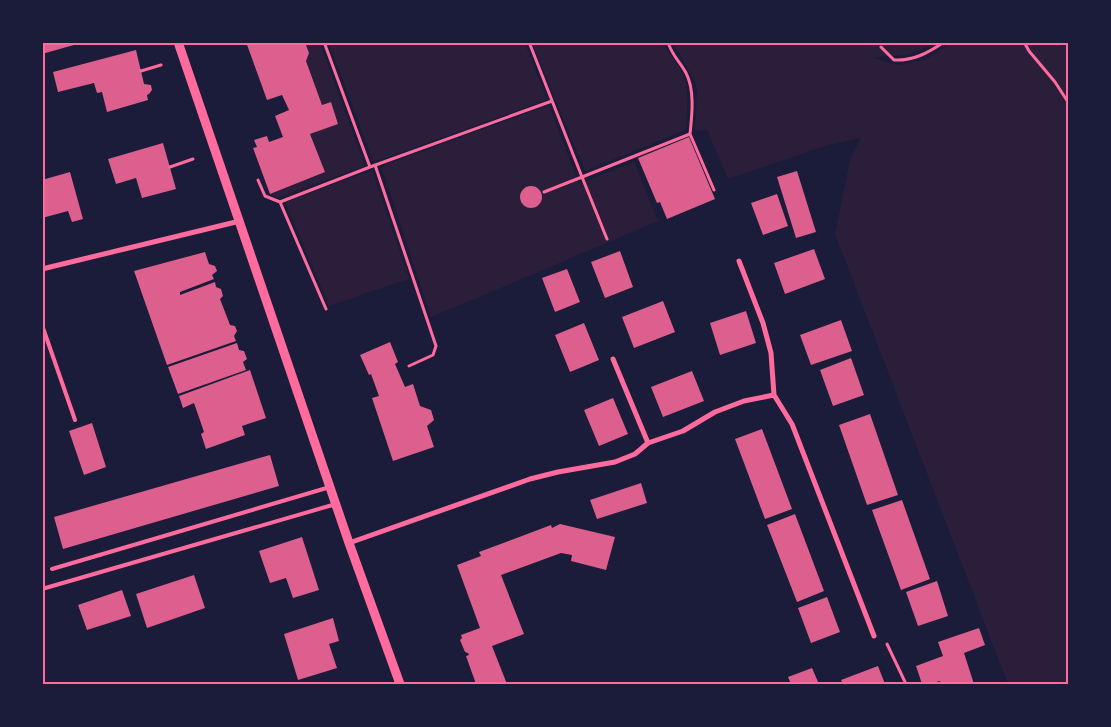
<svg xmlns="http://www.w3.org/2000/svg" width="1111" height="727" font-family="'Exo 2',sans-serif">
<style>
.green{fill:#2a1e3b}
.building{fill:#dd5f8e}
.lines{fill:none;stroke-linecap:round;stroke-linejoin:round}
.path{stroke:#ff6b9d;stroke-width:3}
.service{stroke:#ff6b9d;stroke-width:4}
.minor{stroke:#ff6b9d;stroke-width:5}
.tertiary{stroke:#ff6b9d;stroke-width:9}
.neatline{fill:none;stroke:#ff6b9d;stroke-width:2}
</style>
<rect width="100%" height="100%" fill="#1b1b3a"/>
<path class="green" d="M 307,43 L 320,43 L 365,166 L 277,198 L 270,194 L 325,172 L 310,134 L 338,123 L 331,102 L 322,105 L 306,61 L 309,53 L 306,45 Z
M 329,43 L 525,43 L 547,100 L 377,161 L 373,161 Z
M 532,43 L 664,43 C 667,53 675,59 680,69 C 691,86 687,111 686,130 L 585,171 Z
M 673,43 L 933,43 C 908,58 900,55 873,57 L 888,63 L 901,65 L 927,59 L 950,43 L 1068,43 L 1068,684 L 1008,684 L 835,234 L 850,160 L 861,138 L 828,145 L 728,179 L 707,130 L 695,131 L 697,91 L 696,84 Z
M 549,105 L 579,184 L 634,162 L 658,221 L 489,293 L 431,317 L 382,169 L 384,165 Z
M 372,170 L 409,279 L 329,306 L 285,202 Z"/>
<path class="building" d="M 42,42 L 81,42 L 81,43 L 42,54 Z
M 246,42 L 307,42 L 306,45 L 309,53 L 306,61 L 322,105 L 331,102 L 338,124 L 310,134 L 325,172 L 270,194 L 253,148 L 257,147 L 254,140 L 267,136 L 269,142 L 283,137 L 275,116 L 289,110 L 282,95 L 267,100 Z
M 136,50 L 144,84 L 151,85 L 152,90 L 149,94 L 147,95 L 148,100 L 107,112 L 102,92 L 97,93 L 94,83 L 58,92 L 53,72 Z
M 689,137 L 715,199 L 667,219 L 660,202 L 657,203 L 638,158 Z
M 163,143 L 176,189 L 142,198 L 136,178 L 116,184 L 108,159 Z
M 797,171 L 816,232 L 796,238 L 777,177 Z
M 70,172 L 83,219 L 72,222 L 68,211 L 42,218 L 42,180 Z
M520 197a11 11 0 1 1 22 0a11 11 0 1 1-22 0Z
M 777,194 L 788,226 L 763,235 L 751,203 Z
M 814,249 L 825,279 L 785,294 L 774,263 Z
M 620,251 L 633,287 L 605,298 L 591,262 Z
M 205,252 L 209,264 L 215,266 L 217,271 L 212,275 L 214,279 L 180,292 L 180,295 L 215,282 L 216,287 L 221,289 L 223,296 L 220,299 L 230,325 L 235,326 L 237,331 L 234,336 L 236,341 L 167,365 L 134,271 Z
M 567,269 L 580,302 L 555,312 L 542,278 Z
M 663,301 L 675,332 L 634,348 L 622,317 Z
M 746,311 L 756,343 L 720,355 L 710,323 Z
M 841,320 L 852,351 L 811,365 L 800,335 Z
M 584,323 L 599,360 L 570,372 L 555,335 Z
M 390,342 L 398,362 L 395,364 L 405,387 L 413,384 L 420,406 L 431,410 L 434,420 L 427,426 L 434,447 L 393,461 L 372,398 L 379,396 L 371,374 L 369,375 L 360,355 Z
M 237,343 L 239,350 L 244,351 L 247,359 L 243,362 L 246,370 L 178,394 L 168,367 Z
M 851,358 L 864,395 L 833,406 L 820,370 Z
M 250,370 L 266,418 L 242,426 L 245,435 L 206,449 L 201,434 L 204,432 L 194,403 L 183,408 L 179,396 Z
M 692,371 L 704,401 L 663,417 L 651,387 Z
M 613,398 L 628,434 L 599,446 L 584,410 Z
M 870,414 L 898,495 L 867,505 L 839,425 Z
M 92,423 L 106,467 L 84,475 L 69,431 Z
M 762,429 L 792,509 L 765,519 L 735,439 Z
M 270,455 L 279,486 L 63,549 L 54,517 Z
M 641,483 L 647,503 L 597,519 L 590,500 Z
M 902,500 L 930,579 L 901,590 L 872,510 Z
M 795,514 L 824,591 L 797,602 L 767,525 Z
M 560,524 L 615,537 L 606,570 L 571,561 L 572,555 L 561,553 L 501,575 L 524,634 L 492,646 L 507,684 L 476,684 L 466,656 L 469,655 L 468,653 L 465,652 L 460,640 L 462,638 L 461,635 L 480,628 L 457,565 L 481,556 L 479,552 L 551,525 L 552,528 Z
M 302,537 L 319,590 L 293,598 L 286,578 L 270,583 L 259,551 Z
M 194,575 L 205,608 L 147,628 L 136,594 Z
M 937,581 L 948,616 L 918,626 L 906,592 Z
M 122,590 L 131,616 L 87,630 L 78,605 Z
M 827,597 L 840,632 L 811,643 L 798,608 Z
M 333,618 L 339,641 L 329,644 L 337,668 L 298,680 L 284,634 Z
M 979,628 L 985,645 L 964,653 L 974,684 L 941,684 L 940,681 L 929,684 L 922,684 L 916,666 L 943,656 L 938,642 Z
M 878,666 L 885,684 L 843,684 L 841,680 Z
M 812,668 L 819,684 L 791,684 L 788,677 Z"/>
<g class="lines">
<path class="path" d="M 324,42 L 370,167
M 529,42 L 582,177 L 690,134 L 714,190
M 668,42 C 671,54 680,62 686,73 C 695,90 692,115 690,134
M 1024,42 L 1029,51 L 1055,82 L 1068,102
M 881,47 L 894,60 C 913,61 928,53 944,42
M 141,71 L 161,65
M 375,165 L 436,346 L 433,355 L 409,366
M 170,167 L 193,159
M 258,180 L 265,196 L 280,202 L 370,167 L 552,101
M 544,192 L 582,177 L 607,239
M 280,202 L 326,309
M 887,644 L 906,684"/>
<path class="service" d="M 42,325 L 75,420
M 52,569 L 330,487
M 42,589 L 336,504"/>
<path class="minor" d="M 739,261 L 763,323 L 771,353 L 774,395
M 42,269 L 240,221
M 613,359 L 648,443
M 349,543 L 530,479 L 558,472 L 615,462 L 635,454 L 648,443 L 683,431 L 715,412 L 744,401 L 774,395 L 792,424 L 874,636"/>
<path class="tertiary" d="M 178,42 L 349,543 L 400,684"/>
</g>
<rect width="1111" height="727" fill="none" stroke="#1b1b3a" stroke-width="88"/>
<rect x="44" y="44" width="1023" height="639" class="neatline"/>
</svg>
